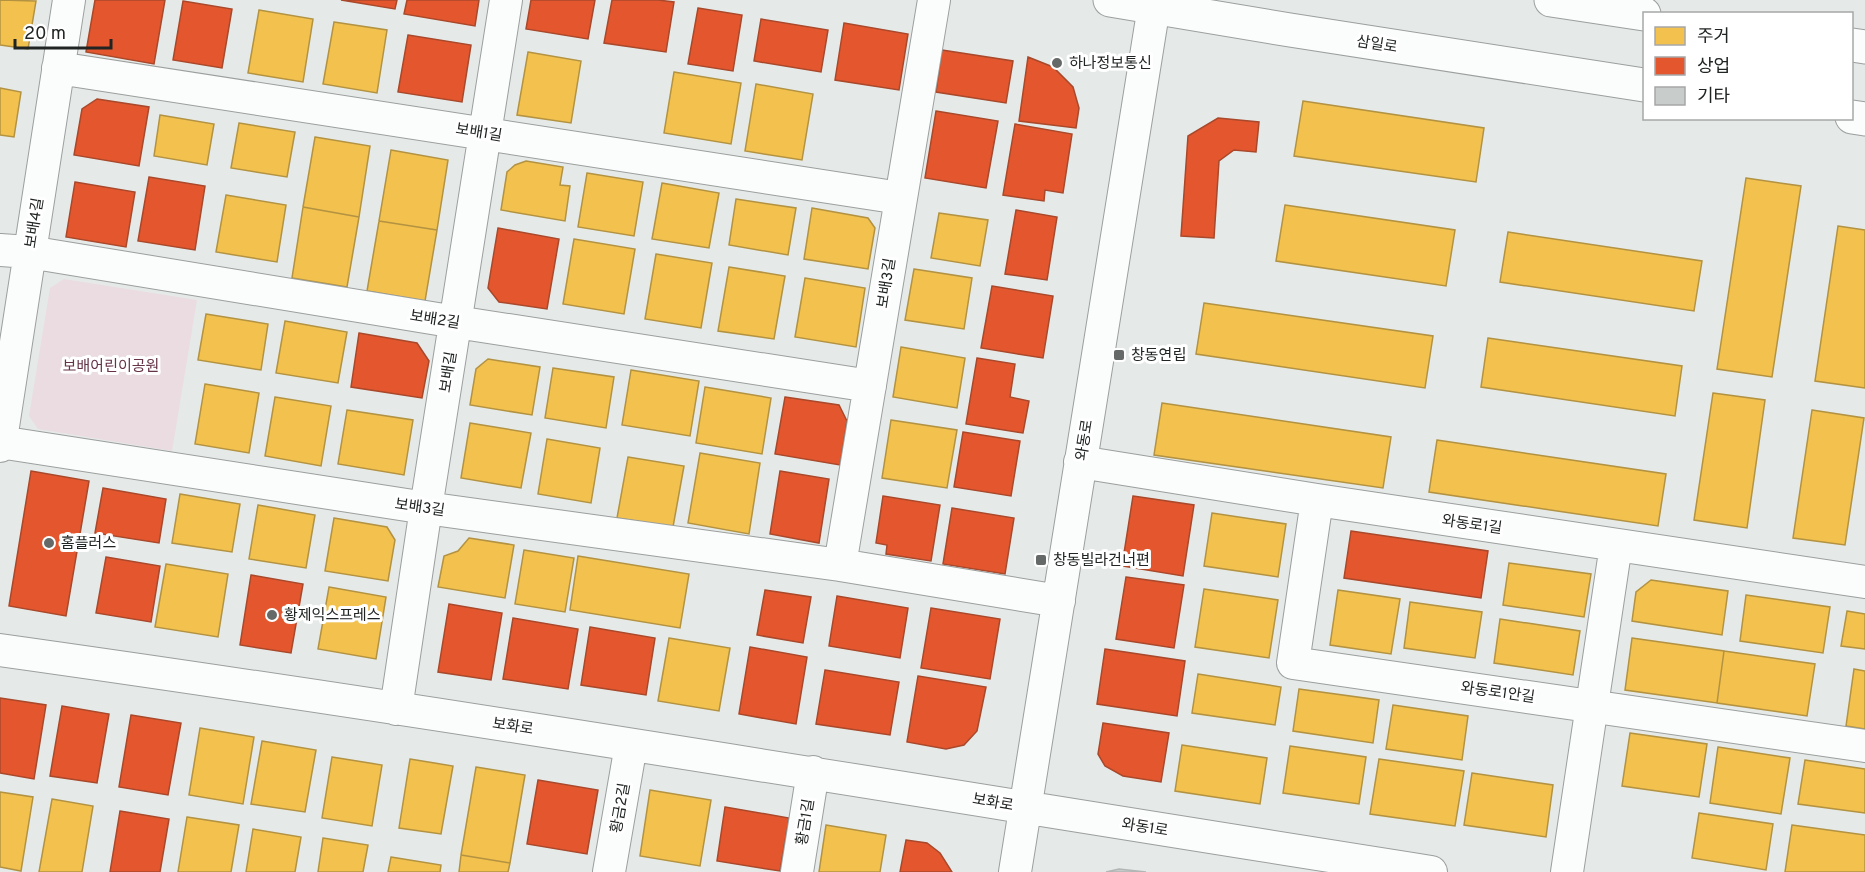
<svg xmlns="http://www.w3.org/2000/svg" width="1865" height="872" font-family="Overpass,'Noto Sans KR',sans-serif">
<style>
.green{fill:#ebdce1}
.homes{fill:#f2c14e;stroke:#b39241;stroke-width:1.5}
.shops{fill:#e4572e;stroke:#a9482b;stroke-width:1.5}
.building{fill:#c8ccca;stroke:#b2b7b5;stroke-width:1.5}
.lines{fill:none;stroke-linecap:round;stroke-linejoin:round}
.minor-casing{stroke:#9b9f9d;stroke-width:34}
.major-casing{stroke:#9b9f9d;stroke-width:35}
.minor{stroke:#fbfcfc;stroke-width:32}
.major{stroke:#fbfcfc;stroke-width:33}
.poi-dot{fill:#656968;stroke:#fff;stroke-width:2}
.labels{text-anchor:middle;stroke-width:6;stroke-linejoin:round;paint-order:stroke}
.street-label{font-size:15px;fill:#202423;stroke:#fff}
.poi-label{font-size:15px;fill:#202423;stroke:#fff;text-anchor:start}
.park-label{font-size:15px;fill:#653347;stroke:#fff}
</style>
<rect width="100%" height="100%" fill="#e5eae8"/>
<path class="green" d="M 64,279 L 197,300 L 172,451 L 38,429 L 29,416 L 50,288 Z"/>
<path class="homes" d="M 0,0 L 36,1 L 28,49 L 0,45 Z
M 259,10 L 313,19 L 303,82 L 248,73 Z
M 334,22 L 387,30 L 377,93 L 323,84 Z
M 528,52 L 581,61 L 571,123 L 517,115 Z
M 674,72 L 741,83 L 731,144 L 664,133 Z
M 756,84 L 813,94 L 802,160 L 745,151 Z
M 0,88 L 21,92 L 14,137 L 0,135 Z
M 1303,101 L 1484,128 L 1476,182 L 1294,156 Z
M 160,115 L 214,124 L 207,165 L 154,156 Z
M 239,123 L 295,132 L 287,177 L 231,168 Z
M 315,137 L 370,146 L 359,217 L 303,207 Z
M 391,150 L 448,160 L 437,230 L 379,221 Z
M 526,161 L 563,167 L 560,185 L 570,186 L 565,221 L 501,210 L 507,172 L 515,165 Z
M 587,173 L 643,182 L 634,236 L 578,227 Z
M 1746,178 L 1801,186 L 1772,377 L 1717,369 Z
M 662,183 L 719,193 L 709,248 L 652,239 Z
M 226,195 L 286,205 L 277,262 L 216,252 Z
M 736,199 L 796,208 L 788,255 L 729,245 Z
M 1285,205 L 1455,230 L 1446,286 L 1276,261 Z
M 303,207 L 359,217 L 347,287 L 292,278 Z
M 812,208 L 868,218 L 875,228 L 868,269 L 804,259 Z
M 939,213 L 988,220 L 980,266 L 931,258 Z
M 379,221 L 437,230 L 425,301 L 367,291 Z
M 1838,226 L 1865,230 L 1865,388 L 1815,381 Z
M 1508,232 L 1702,261 L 1694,311 L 1500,282 Z
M 574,239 L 635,249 L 624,314 L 563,304 Z
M 656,254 L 712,263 L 701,328 L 645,319 Z
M 729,267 L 785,276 L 774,339 L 718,331 Z
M 914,269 L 972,278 L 964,329 L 905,320 Z
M 805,278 L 865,288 L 856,347 L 795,337 Z
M 1204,303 L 1433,336 L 1425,388 L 1196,354 Z
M 206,314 L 268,324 L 261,370 L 198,360 Z
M 285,321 L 347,332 L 338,383 L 276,373 Z
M 1488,338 L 1682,366 L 1675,416 L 1481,387 Z
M 901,347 L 965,358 L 957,408 L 893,397 Z
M 488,359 L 540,367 L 532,415 L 470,405 L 476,369 Z
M 553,368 L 614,377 L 606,428 L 545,418 Z
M 631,370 L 699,381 L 690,436 L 622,425 Z
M 205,384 L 259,393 L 249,453 L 195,444 Z
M 705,387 L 771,398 L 762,454 L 696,443 Z
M 1713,393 L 1765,400 L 1747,528 L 1694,520 Z
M 275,397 L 331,406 L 321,466 L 265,456 Z
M 1162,403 L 1391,437 L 1383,488 L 1154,455 Z
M 347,410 L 413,420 L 404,475 L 338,464 Z
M 1812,410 L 1864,418 L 1845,545 L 1793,538 Z
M 891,420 L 957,430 L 947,488 L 882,478 Z
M 470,423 L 531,433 L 521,488 L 461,478 Z
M 547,439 L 600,448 L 591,503 L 538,494 Z
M 1437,440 L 1666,474 L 1658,526 L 1429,492 Z
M 700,453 L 760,463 L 749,534 L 688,523 Z
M 628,457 L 684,466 L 673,527 L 617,518 Z
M 180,494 L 240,504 L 232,552 L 172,543 Z
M 258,505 L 315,515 L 306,568 L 249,559 Z
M 1212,513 L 1286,524 L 1278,577 L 1204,566 Z
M 334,518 L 387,527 L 395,540 L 388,581 L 325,571 Z
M 469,538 L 514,545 L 505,598 L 438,587 L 444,556 L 458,551 Z
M 524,550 L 574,558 L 565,612 L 515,604 Z
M 578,556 L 689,574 L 680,628 L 570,610 Z
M 1509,563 L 1591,574 L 1584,617 L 1503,605 Z
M 166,564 L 228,574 L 218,637 L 155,627 Z
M 1651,580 L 1728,591 L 1722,635 L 1632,621 L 1636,592 Z
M 329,587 L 386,597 L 376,659 L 318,649 Z
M 1204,589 L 1278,600 L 1269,658 L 1195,647 Z
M 1338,590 L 1400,599 L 1391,654 L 1330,645 Z
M 1746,595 L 1830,607 L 1823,653 L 1740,641 Z
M 1410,602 L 1482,612 L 1475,658 L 1404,648 Z
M 1847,611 L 1865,614 L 1865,649 L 1841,646 Z
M 1500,619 L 1580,631 L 1573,675 L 1494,663 Z
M 669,638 L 730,648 L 719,711 L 658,701 Z
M 1632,638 L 1724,651 L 1717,703 L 1625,690 Z
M 1724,651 L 1815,664 L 1807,716 L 1717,703 Z
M 1854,669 L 1865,671 L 1865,729 L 1846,726 Z
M 1198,674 L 1281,687 L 1275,725 L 1192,713 Z
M 1299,689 L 1379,700 L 1373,743 L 1293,731 Z
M 1393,705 L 1468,716 L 1462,760 L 1386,749 Z
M 200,728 L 254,737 L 243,804 L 189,795 Z
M 1630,733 L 1707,744 L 1699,797 L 1622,786 Z
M 262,741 L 316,750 L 305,812 L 251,804 Z
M 1182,745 L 1267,758 L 1260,804 L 1175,791 Z
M 1290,746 L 1366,757 L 1359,804 L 1283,793 Z
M 1718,747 L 1790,758 L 1781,814 L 1710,803 Z
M 332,757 L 382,765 L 372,826 L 322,818 Z
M 410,759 L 453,766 L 441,834 L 399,828 Z
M 1379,759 L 1464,771 L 1455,826 L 1370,814 Z
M 1805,760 L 1865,769 L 1865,813 L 1798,804 Z
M 476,767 L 525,775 L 510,863 L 461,855 Z
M 1472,773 L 1553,785 L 1546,837 L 1464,825 Z
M 650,790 L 711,800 L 700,866 L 640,856 Z
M 0,792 L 33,797 L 21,871 L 0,867 Z
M 52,799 L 93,806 L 82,872 L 39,872 Z
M 1699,813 L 1773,824 L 1766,870 L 1692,858 Z
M 187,817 L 239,825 L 231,872 L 178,872 Z
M 826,825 L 886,835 L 880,872 L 819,872 Z
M 1792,825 L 1865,835 L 1865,872 L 1785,872 Z
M 253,829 L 301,837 L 295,872 L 246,872 Z
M 323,838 L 368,845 L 363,872 L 318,872 Z
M 461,855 L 510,863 L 508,872 L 459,872 Z
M 391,857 L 441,865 L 440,872 L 388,872 Z"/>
<path class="shops" d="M 95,0 L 165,0 L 154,64 L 86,52 Z
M 341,0 L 397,0 L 395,9 Z
M 407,0 L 479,0 L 475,26 L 404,14 Z
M 531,0 L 595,0 L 588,39 L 526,29 Z
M 612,0 L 658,0 L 674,2 L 666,52 L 604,43 Z
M 183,1 L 232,9 L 222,68 L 173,60 Z
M 698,8 L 742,15 L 733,71 L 688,64 Z
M 761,19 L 828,30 L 821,72 L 754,61 Z
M 844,23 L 908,34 L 899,90 L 835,80 Z
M 408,35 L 471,45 L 462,102 L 398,92 Z
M 942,50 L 1013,61 L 1006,103 L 936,92 Z
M 1028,57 L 1053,67 L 1073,87 L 1079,108 L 1076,128 L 1019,121 Z
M 97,99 L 149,107 L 139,166 L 74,155 L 82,109 Z
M 936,111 L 998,121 L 986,188 L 925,178 Z
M 1218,118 L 1259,122 L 1256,152 L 1234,150 L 1219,161 L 1214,238 L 1181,236 L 1188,136 Z
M 1015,124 L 1072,134 L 1063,193 L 1045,190 L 1044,201 L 1003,195 Z
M 149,177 L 205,186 L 195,250 L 138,241 Z
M 75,182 L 135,192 L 126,247 L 66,237 Z
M 1016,210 L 1057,217 L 1047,280 L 1005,274 Z
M 498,228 L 559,239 L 547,309 L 499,302 L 488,288 Z
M 992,286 L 1053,296 L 1043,358 L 981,348 Z
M 359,333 L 417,343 L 429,361 L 422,398 L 351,387 Z
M 977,358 L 1015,364 L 1010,397 L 1029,401 L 1023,433 L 966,424 Z
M 785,397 L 839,405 L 847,421 L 840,465 L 775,454 Z
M 963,432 L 1020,441 L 1011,496 L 954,487 Z
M 31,471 L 89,481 L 66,616 L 9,606 Z
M 780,471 L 829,479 L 819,543 L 770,534 Z
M 103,488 L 166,499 L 159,543 L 95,533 Z
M 883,496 L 940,505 L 931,561 L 886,554 L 887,545 L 876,543 Z
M 1133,496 L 1194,505 L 1183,576 L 1122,566 Z
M 952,508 L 1014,518 L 1005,574 L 943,564 Z
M 1351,531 L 1488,551 L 1481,598 L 1344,578 Z
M 106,557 L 160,566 L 151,622 L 96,613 Z
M 251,575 L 303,584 L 291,653 L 240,645 Z
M 1126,577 L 1184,585 L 1174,648 L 1116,639 Z
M 765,590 L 811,597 L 803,643 L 757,635 Z
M 837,596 L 908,608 L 900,658 L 829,646 Z
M 449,604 L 502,613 L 491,680 L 438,672 Z
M 931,608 L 1000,619 L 990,679 L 921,668 Z
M 513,618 L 578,629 L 568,689 L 503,679 Z
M 590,627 L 655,638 L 646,695 L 581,685 Z
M 750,647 L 807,657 L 796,724 L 739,714 Z
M 1105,649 L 1185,661 L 1177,716 L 1097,704 Z
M 825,670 L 899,682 L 890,735 L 816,724 Z
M 918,676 L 986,687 L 977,731 L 964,745 L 946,749 L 907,742 Z
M 0,698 L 46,705 L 34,779 L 0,773 Z
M 62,706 L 109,714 L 97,783 L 50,776 Z
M 131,715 L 181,723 L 168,795 L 119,787 Z
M 1103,723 L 1169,733 L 1161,782 L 1123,776 L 1105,766 L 1098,754 Z
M 538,780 L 598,790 L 587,854 L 527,844 Z
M 725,807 L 789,818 L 780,871 L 717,861 Z
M 120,811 L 169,819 L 160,872 L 110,872 Z
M 906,840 L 927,843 L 940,853 L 952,872 L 900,872 Z"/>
<path class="building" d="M 1119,869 L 1146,872 L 1106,872 Z"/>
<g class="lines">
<g class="minor-casing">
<path id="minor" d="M 58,68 L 900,198
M 0,250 L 29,252 L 456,322 L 870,386
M 0,442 L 426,508 L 840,565 L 1059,601
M 0,446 L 69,0
M 1080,462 L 1317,500 L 1865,582
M 1317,500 L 1293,663 L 1865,746
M 840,565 L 934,0
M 0,650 C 478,717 954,797 1431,872
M 396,709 L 426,508 L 506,0
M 609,872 L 631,745
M 797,872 L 813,772
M 1015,872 L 1155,0
M 1567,872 L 1616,545"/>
</g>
<g class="major-casing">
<path id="major" d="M 1110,0 L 1290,30 L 1644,85
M 1551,0 L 1644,14
M 1852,45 L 1865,47
M 1852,117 L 1865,119"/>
</g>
<use href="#minor" class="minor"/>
<use href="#major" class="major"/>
</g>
<g class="poi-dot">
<circle cx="1057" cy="63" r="6"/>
<rect x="1113" y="349" width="12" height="12" rx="3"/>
<circle cx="49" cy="543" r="6"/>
<rect x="1035" y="554" width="12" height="12" rx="3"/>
<circle cx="272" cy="615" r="6"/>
</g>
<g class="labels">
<g class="street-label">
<text transform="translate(1377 44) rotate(9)" y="5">삼일로</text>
<text transform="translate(479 132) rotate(9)" y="5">보배1길</text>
<text transform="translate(34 223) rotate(-81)" y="5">보배4길</text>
<text transform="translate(886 283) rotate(-81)" y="5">보배3길</text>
<text transform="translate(435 319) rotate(9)" y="5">보배2길</text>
<text transform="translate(448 372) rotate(-81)" y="5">보배길</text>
<text transform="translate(1084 440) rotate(-81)" y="5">와동로</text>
<text transform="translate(420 507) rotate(8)" y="5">보배3길</text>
<text transform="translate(1472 524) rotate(8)" y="5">와동로1길</text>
<text transform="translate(1498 692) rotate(8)" y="5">와동로1안길</text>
<text transform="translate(513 726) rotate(9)" y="5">보화로</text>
<text transform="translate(993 802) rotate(10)" y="5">보화로</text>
<text transform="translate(620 808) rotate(-80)" y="5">황금2길</text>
<text transform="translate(805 822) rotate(-81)" y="5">황금1길</text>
<text transform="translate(1145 827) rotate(9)" y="5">와동1로</text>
</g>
<g class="poi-label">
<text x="1069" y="68">하나정보통신</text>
<text x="1131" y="360">창동연립</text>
<text x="61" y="548">홈플러스</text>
<text x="1053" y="565">창동빌라건너편</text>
<text x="284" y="620">황제익스프레스</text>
</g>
<g class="park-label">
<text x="111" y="371">보배어린이공원</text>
</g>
</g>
<rect x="1643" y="12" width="210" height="108" fill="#ffffff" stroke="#a6a7a7" stroke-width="1.5"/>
<rect x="1655" y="27" width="30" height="18" fill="#f2c14e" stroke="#a6a7a7" stroke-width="1.5"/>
<text x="1697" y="42" font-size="18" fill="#202423">주거</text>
<rect x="1655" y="57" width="30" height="18" fill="#e4572e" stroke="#a6a7a7" stroke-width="1.5"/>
<text x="1697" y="72" font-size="18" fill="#202423">상업</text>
<rect x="1655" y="87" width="30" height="18" fill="#c8ccca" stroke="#a6a7a7" stroke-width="1.5"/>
<text x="1697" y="102" font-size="18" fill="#202423">기타</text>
<path d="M15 39v9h96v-9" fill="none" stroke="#202423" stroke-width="3"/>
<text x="24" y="39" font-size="18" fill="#202423" stroke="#ffffff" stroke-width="4.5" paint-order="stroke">20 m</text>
</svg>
